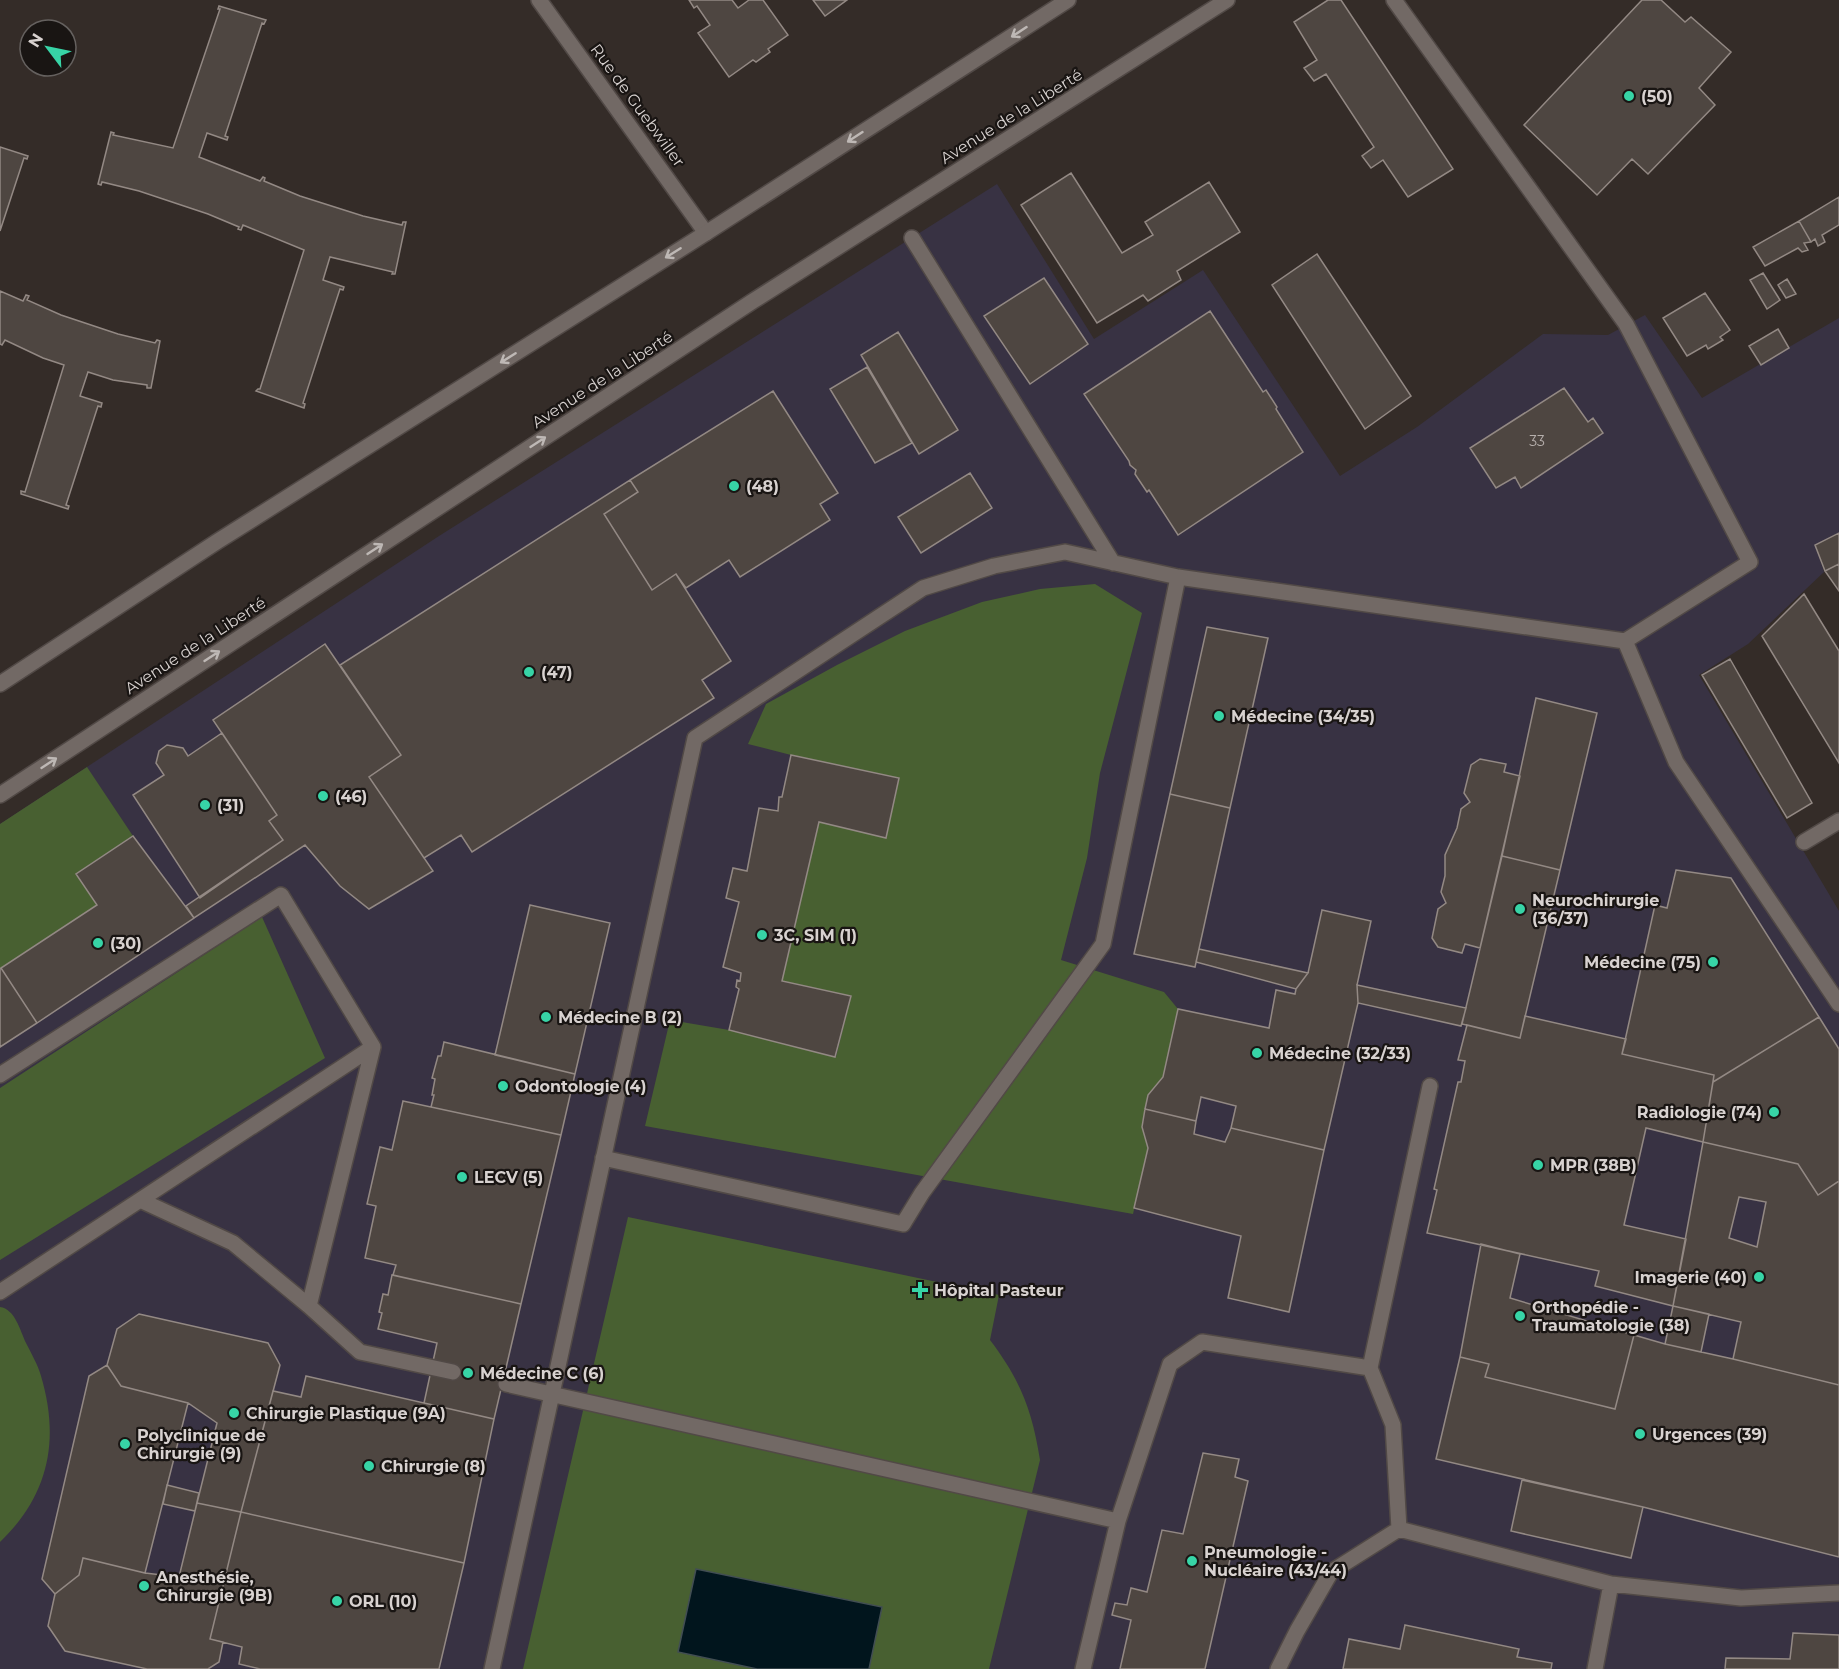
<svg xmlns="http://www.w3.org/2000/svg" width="1839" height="1669" font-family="Montserrat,sans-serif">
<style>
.medical{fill:#383243}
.green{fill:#486031}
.water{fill:#01151d;stroke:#424e53;stroke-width:1.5}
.building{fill:#4e4641;stroke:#938984;stroke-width:1.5;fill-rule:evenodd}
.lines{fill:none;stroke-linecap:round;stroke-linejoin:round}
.service-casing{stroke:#514946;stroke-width:18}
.minor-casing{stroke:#514946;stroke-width:18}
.secondary-casing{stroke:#514946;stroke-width:18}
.service{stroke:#726965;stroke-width:15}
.minor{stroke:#726965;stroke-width:15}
.secondary{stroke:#726965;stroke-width:15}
.oneway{stroke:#beb8b5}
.poi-dot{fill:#37d4a6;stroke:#191513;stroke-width:2}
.labels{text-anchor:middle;stroke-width:4.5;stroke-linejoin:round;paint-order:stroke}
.number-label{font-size:14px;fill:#b6afac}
.poi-label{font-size:16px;font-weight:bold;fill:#d8d2d0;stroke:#191513;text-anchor:start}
.street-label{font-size:16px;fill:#d8d2d0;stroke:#191513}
</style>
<rect width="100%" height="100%" fill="#342c28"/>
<path class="medical" d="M 997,184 L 1094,339 L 1203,270 L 1340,476 L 1417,427 L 1543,334 L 1608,335 L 1645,315 L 1702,398 L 1839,318 L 1839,533 L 1815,545 L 1824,572 L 1748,644 L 1699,675 L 1839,911 L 1839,1669 L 0,1669 L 0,824 L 439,536 Z"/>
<path class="green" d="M 1095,584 L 1142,613 L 1100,773 L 1087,858 L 1061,960 L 1164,992 L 1178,1009 L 1163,1077 L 1148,1095 L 1142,1127 L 1148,1148 L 1133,1214 L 645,1126 L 670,1020 L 729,1030 L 836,1057 L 851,996 L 782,981 L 819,822 L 886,838 L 899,779 L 791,755 L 748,744 L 766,704 L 837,665 L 905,631 L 982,602 L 1040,589 Z
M 87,767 L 133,836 L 77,873 L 97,905 L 0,969 L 0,824 Z
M 262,917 L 325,1058 L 0,1260 L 0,1088 Z
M 628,1217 L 999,1295 L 990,1340 C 1021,1381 1032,1410 1040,1460 L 989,1669 L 523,1669 Z
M 0,1307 C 15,1309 20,1330 26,1343 C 31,1353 38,1365 41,1376 C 60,1440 49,1495 0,1542 Z"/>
<path class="water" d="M 696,1569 L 882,1607 L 869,1669 L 757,1669 L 678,1652 Z"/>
<path class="building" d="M 689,0 L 732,0 L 738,8 L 749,0 L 763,0 L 788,35 L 768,49 L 770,52 L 756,62 L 753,60 L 729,77 L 698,33 L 710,25 L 697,6 L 694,8 Z
M 813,0 L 847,0 L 825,16 Z
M 1328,0 L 1341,0 L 1453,169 L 1408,197 L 1383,160 L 1371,168 L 1362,156 L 1374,147 L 1326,74 L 1314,81 L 1304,68 L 1317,60 L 1294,22 Z
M 1642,0 L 1661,0 L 1685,22 L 1691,17 L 1731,52 L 1699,88 L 1715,105 L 1648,174 L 1632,159 L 1597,195 L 1524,125 Z
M 219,6 L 266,20 L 264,24 L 262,23 L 225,136 L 228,137 L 227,140 L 207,133 L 199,157 L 260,181 L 263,177 L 265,178 L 264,181 L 300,196 L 363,216 L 402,225 L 403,222 L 406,222 L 395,274 L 392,274 L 393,272 L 330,257 L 323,280 L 344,287 L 343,290 L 340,289 L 303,403 L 305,404 L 304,408 L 256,391 L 258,389 L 260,389 L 304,250 L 243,225 L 241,230 L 238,229 L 239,227 L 208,214 L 139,191 L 102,182 L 101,185 L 98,184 L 111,132 L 114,133 L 113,135 L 173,148 L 220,9 L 218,9 Z
M 0,147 L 28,156 L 27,159 L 24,158 L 0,231 Z
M 1071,173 L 1122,253 L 1153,235 L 1145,222 L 1209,182 L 1240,232 L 1177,271 L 1181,280 L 1148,301 L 1143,295 L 1097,323 L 1021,205 Z
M 1839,197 L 1839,225 L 1822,235 L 1825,242 L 1818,246 L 1815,239 L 1811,242 L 1799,221 Z
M 1799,221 L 1811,242 L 1804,243 L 1808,250 L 1802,252 L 1798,248 L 1765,266 L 1753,247 Z
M 1317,254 L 1411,396 L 1365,429 L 1272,285 Z
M 1763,273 L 1780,300 L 1767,309 L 1750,280 Z
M 1044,278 L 1088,344 L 1030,384 L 984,316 Z
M 1787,279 L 1796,294 L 1786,298 L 1778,285 Z
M 0,291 L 23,301 L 26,295 L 29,296 L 27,300 L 61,315 L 118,334 L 155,343 L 157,340 L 160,341 L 151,388 L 147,388 L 147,385 L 113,380 L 88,372 L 80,396 L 102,403 L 101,407 L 98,406 L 66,505 L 69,506 L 68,509 L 21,494 L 21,491 L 25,492 L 64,365 L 43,358 L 5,340 L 2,345 L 0,344 Z
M 1705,293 L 1730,330 L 1720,337 L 1723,340 L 1708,349 L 1706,345 L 1687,356 L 1663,318 Z
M 1210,311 L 1263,392 L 1266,390 L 1277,407 L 1276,409 L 1303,452 L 1178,535 L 1149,490 L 1147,492 L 1135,474 L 1136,470 L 1130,465 L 1129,461 L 1084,394 Z
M 1778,329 L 1789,348 L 1761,365 L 1749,346 Z
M 898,332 L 958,430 L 919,454 L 861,355 Z
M 867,367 L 912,443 L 875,463 L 830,389 Z
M 1564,388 L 1588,422 L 1593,418 L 1603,433 L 1521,488 L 1515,477 L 1496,488 L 1470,448 Z
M 773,391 L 838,493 L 820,504 L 830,520 L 740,577 L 729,560 L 686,588 L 676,574 L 652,590 L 604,514 L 638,492 L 630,480 Z
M 970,473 L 992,508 L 921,553 L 898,517 Z
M 630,480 L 638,492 L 604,514 L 652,590 L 676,574 L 731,661 L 702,680 L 714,698 L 472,852 L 461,835 L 424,858 L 369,777 L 401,755 L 340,665 Z
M 1839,533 L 1839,564 L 1825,571 L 1815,545 Z
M 1839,564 L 1839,591 L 1825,571 Z
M 1804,594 L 1839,651 L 1839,763 L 1762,636 Z
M 1207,627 L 1268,638 L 1230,808 L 1170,794 Z
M 325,644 L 401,755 L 369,777 L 433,871 L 369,909 L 340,886 L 305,845 L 194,918 L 186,906 L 283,840 L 269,821 L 277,815 L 213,720 Z
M 1730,659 L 1812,803 L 1787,818 L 1702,675 Z
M 1536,698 L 1597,713 L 1560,870 L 1502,856 Z
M 222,733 L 277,815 L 269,821 L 283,840 L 200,898 L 133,795 L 164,775 L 156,763 L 159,751 L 167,745 L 183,748 L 188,756 Z
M 791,755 L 899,778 L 886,838 L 819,822 L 782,981 L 851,996 L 835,1057 L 729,1030 L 739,989 L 736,987 L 737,980 L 740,981 L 741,973 L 723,967 L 739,902 L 726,898 L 733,868 L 747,871 L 759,808 L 778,811 L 779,797 L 782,797 Z
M 1480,759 L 1506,764 L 1504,772 L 1520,776 L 1480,948 L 1465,944 L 1462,953 L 1438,947 L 1432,938 L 1438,909 L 1446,903 L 1441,892 L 1445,876 L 1445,855 L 1457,828 L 1461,809 L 1470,802 L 1464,793 L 1471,765 Z
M 1170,794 L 1230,808 L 1195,967 L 1134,954 Z
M 133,836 L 194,918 L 37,1023 L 1,968 L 97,905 L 76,874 Z
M 1502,856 L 1560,870 L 1520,1038 L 1462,1024 Z
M 1676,870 L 1731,878 L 1819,1017 L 1713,1082 L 1714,1075 L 1622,1054 L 1655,905 L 1667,908 Z
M 530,905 L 610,923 L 575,1074 L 495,1055 Z
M 1322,910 L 1371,921 L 1357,985 L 1358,1003 L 1324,1150 L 1231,1128 L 1236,1106 L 1201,1097 L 1196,1121 L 1145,1109 L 1148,1095 L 1163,1077 L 1178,1009 L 1269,1028 L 1276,990 L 1295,994 L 1296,989 L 1308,973 Z
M 1199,949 L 1308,973 L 1296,989 L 1196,962 Z
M 1,968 L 37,1023 L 0,1047 L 0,969 Z
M 1357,985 L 1466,1008 L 1461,1026 L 1358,1003 Z
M 1525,1016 L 1626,1039 L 1622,1054 L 1714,1075 L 1703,1142 L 1646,1128 L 1624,1225 L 1686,1239 L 1673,1306 L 1595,1286 L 1599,1271 L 1427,1233 L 1437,1190 L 1434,1189 L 1458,1082 L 1461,1082 L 1465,1061 L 1458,1060 L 1467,1025 L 1520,1038 Z
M 1819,1017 L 1839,1049 L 1839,1181 L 1818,1195 L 1798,1164 L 1703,1142 L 1713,1082 Z
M 444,1042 L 575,1074 L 561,1135 L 431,1107 L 434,1095 L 432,1095 L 435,1079 L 432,1078 L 438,1056 L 441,1056 Z
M 403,1101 L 561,1135 L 521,1304 L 393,1275 L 396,1265 L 365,1258 L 376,1206 L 367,1204 L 380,1147 L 392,1150 Z
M 1145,1109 L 1196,1121 L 1194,1134 L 1225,1142 L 1231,1128 L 1324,1150 L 1289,1312 L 1228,1298 L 1241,1236 L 1134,1208 L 1148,1148 L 1142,1127 Z
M 1703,1142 L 1798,1164 L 1818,1195 L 1839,1181 L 1839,1385 L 1733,1359 L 1741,1322 L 1673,1306 ZM 1739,1197 L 1766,1202 L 1757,1247 L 1729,1238 Z
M 1481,1244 L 1520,1254 L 1510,1298 L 1634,1335 L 1615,1409 L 1485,1377 L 1489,1364 L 1460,1357 Z
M 392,1275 L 521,1304 L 494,1419 L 424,1403 L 437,1343 L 378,1329 L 382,1313 L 379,1312 L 383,1294 L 388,1295 Z
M 1673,1306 L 1709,1314 L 1701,1352 L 1665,1344 Z
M 139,1314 L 268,1343 L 280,1365 L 241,1512 L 197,1503 L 217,1423 L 188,1403 L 121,1386 L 107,1365 L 117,1329 Z
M 1634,1335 L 1665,1344 L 1733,1359 L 1839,1385 L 1839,1557 L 1643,1507 L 1436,1459 L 1460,1357 L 1489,1364 L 1485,1377 L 1615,1409 Z
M 107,1365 L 121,1386 L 188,1403 L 145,1573 L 83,1558 L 79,1575 L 55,1594 L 42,1579 L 89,1376 Z
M 306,1376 L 494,1419 L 464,1563 L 241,1512 L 273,1391 L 301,1397 Z
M 1203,1453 L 1239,1459 L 1235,1477 L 1248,1481 L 1205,1669 L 1120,1669 L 1131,1620 L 1112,1615 L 1115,1603 L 1127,1605 L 1131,1588 L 1147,1592 L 1162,1530 L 1183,1534 Z
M 1522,1480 L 1643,1507 L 1631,1558 L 1511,1531 Z
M 167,1485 L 199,1493 L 195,1511 L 163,1504 Z
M 197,1503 L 241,1512 L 210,1639 L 223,1642 L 219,1662 L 208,1669 L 147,1669 L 65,1651 L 48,1626 L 55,1594 L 79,1575 L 83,1558 L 145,1573 L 179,1577 Z
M 241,1512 L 464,1563 L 439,1669 L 260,1669 L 239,1664 L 242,1647 L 210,1639 Z
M 1405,1625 L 1519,1649 L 1517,1657 L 1552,1663 L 1551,1669 L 1343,1669 L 1349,1639 L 1400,1649 Z
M 1793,1633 L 1839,1635 L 1839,1669 L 1725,1669 L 1726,1658 L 1790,1659 Z"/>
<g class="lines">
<g class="service-casing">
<path id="service" d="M 1394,0 L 1626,324 L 1750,562 L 1625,641 L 1676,762 L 1839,1004
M 912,238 L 1113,563
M 0,1075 L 281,895 L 373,1047 L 309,1306 L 360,1352 L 453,1372
M 603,1158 L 903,1224 L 922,1193 L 1103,944 L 1178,577
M 140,1200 L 233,1243 L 309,1306
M 0,1292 L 373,1047
M 1370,1368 L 1430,1086
M 506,1384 L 1118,1521
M 1399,1529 L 1611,1584 L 1741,1598 L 1839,1593
M 492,1669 L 695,738 L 923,588 L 994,566 L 1065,552 L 1178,577 L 1625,641
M 1083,1669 L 1118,1521 L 1170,1364 L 1202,1342 L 1370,1368 L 1393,1425 L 1399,1529 L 1331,1572 L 1297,1631 L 1278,1669
M 1595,1669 L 1611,1584"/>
</g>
<g class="minor-casing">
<path id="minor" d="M 539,0 L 706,233
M 1804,842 L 1839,821"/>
</g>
<g class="secondary-casing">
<path id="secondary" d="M 0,684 L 218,541 L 706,233 L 1068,0
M 0,795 L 753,301 L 1227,0"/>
</g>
<use href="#service" class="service"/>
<use href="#minor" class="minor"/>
<use href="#secondary" class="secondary"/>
</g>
<defs><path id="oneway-shaft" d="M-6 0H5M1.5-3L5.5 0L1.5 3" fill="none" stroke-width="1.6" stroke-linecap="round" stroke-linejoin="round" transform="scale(1.5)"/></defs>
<g class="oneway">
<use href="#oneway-shaft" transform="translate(1019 32) rotate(147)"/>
<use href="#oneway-shaft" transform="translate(855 137) rotate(147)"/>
<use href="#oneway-shaft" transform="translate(673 253) rotate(148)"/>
<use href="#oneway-shaft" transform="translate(508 358) rotate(148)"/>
<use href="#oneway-shaft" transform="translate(538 442) rotate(-33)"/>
<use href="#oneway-shaft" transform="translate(375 549) rotate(-33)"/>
<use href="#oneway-shaft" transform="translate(212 656) rotate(-33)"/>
<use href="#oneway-shaft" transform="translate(49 763) rotate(-33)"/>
</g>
<g class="poi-dot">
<circle cx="1629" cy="96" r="6"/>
<circle cx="734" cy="486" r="6"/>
<circle cx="529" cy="672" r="6"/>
<circle cx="1219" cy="716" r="6"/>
<circle cx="323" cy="796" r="6"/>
<circle cx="205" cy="805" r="6"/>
<circle cx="1520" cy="909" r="6"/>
<circle cx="762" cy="935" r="6"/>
<circle cx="98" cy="943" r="6"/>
<circle cx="1713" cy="962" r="6"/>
<circle cx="546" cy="1017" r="6"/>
<circle cx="1257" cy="1053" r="6"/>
<circle cx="503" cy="1086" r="6"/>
<circle cx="1774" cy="1112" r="6"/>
<circle cx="1538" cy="1165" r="6"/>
<circle cx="462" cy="1177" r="6"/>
<circle cx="1759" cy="1277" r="6"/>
<path d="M917 1281h6v6h6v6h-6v6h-6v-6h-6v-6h6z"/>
<circle cx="1520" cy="1316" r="6"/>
<circle cx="468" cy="1373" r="6"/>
<circle cx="234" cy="1413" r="6"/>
<circle cx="1640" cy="1434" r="6"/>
<circle cx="125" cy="1444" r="6"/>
<circle cx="369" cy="1466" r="6"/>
<circle cx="1192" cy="1561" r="6"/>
<circle cx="144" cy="1586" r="6"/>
<circle cx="337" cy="1601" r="6"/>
</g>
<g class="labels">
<g class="number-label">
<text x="1537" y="446">33</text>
</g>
<g class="poi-label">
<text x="1641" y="102">(50)</text>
<text x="746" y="492">(48)</text>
<text x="541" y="678">(47)</text>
<text x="1231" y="722">Médecine (34/35)</text>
<text x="335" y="802">(46)</text>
<text x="217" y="811">(31)</text>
<text x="1532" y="906">Neurochirurgie<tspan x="1532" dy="18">(36/37)</tspan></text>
<text x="774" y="941">3C, SIM (1)</text>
<text x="110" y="949">(30)</text>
<text x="1701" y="968" text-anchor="end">Médecine (75)</text>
<text x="558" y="1023">Médecine B (2)</text>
<text x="1269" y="1059">Médecine (32/33)</text>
<text x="515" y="1092">Odontologie (4)</text>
<text x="1762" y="1118" text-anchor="end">Radiologie (74)</text>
<text x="1550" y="1171">MPR (38B)</text>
<text x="474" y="1183">LECV (5)</text>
<text x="1747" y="1283" text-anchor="end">Imagerie (40)</text>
<text x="934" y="1296">Hôpital Pasteur</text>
<text x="1532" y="1313">Orthopédie -<tspan x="1532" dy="18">Traumatologie (38)</tspan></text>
<text x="480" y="1379">Médecine C (6)</text>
<text x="246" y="1419">Chirurgie Plastique (9A)</text>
<text x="1652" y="1440">Urgences (39)</text>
<text x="137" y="1441">Polyclinique de<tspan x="137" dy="18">Chirurgie (9)</tspan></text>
<text x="381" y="1472">Chirurgie (8)</text>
<text x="1204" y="1558">Pneumologie -<tspan x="1204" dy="18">Nucléaire (43/44)</tspan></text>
<text x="156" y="1583">Anesthésie,<tspan x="156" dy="18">Chirurgie (9B)</tspan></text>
<text x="349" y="1607">ORL (10)</text>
</g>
<g class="street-label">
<text transform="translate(638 105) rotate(54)" y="6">Rue de Guebwiller</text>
<text transform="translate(1011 116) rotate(-32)" y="6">Avenue de la Liberté</text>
<text transform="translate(602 379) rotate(-33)" y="6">Avenue de la Liberté</text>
<text transform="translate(195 645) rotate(-33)" y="6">Avenue de la Liberté</text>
</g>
</g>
<g transform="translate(48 48) rotate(302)"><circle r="28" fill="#191513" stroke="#65615f" stroke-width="1.5"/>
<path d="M0-4.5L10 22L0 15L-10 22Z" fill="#37d4a6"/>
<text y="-9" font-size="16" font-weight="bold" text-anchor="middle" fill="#d8d2d0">N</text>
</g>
</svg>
